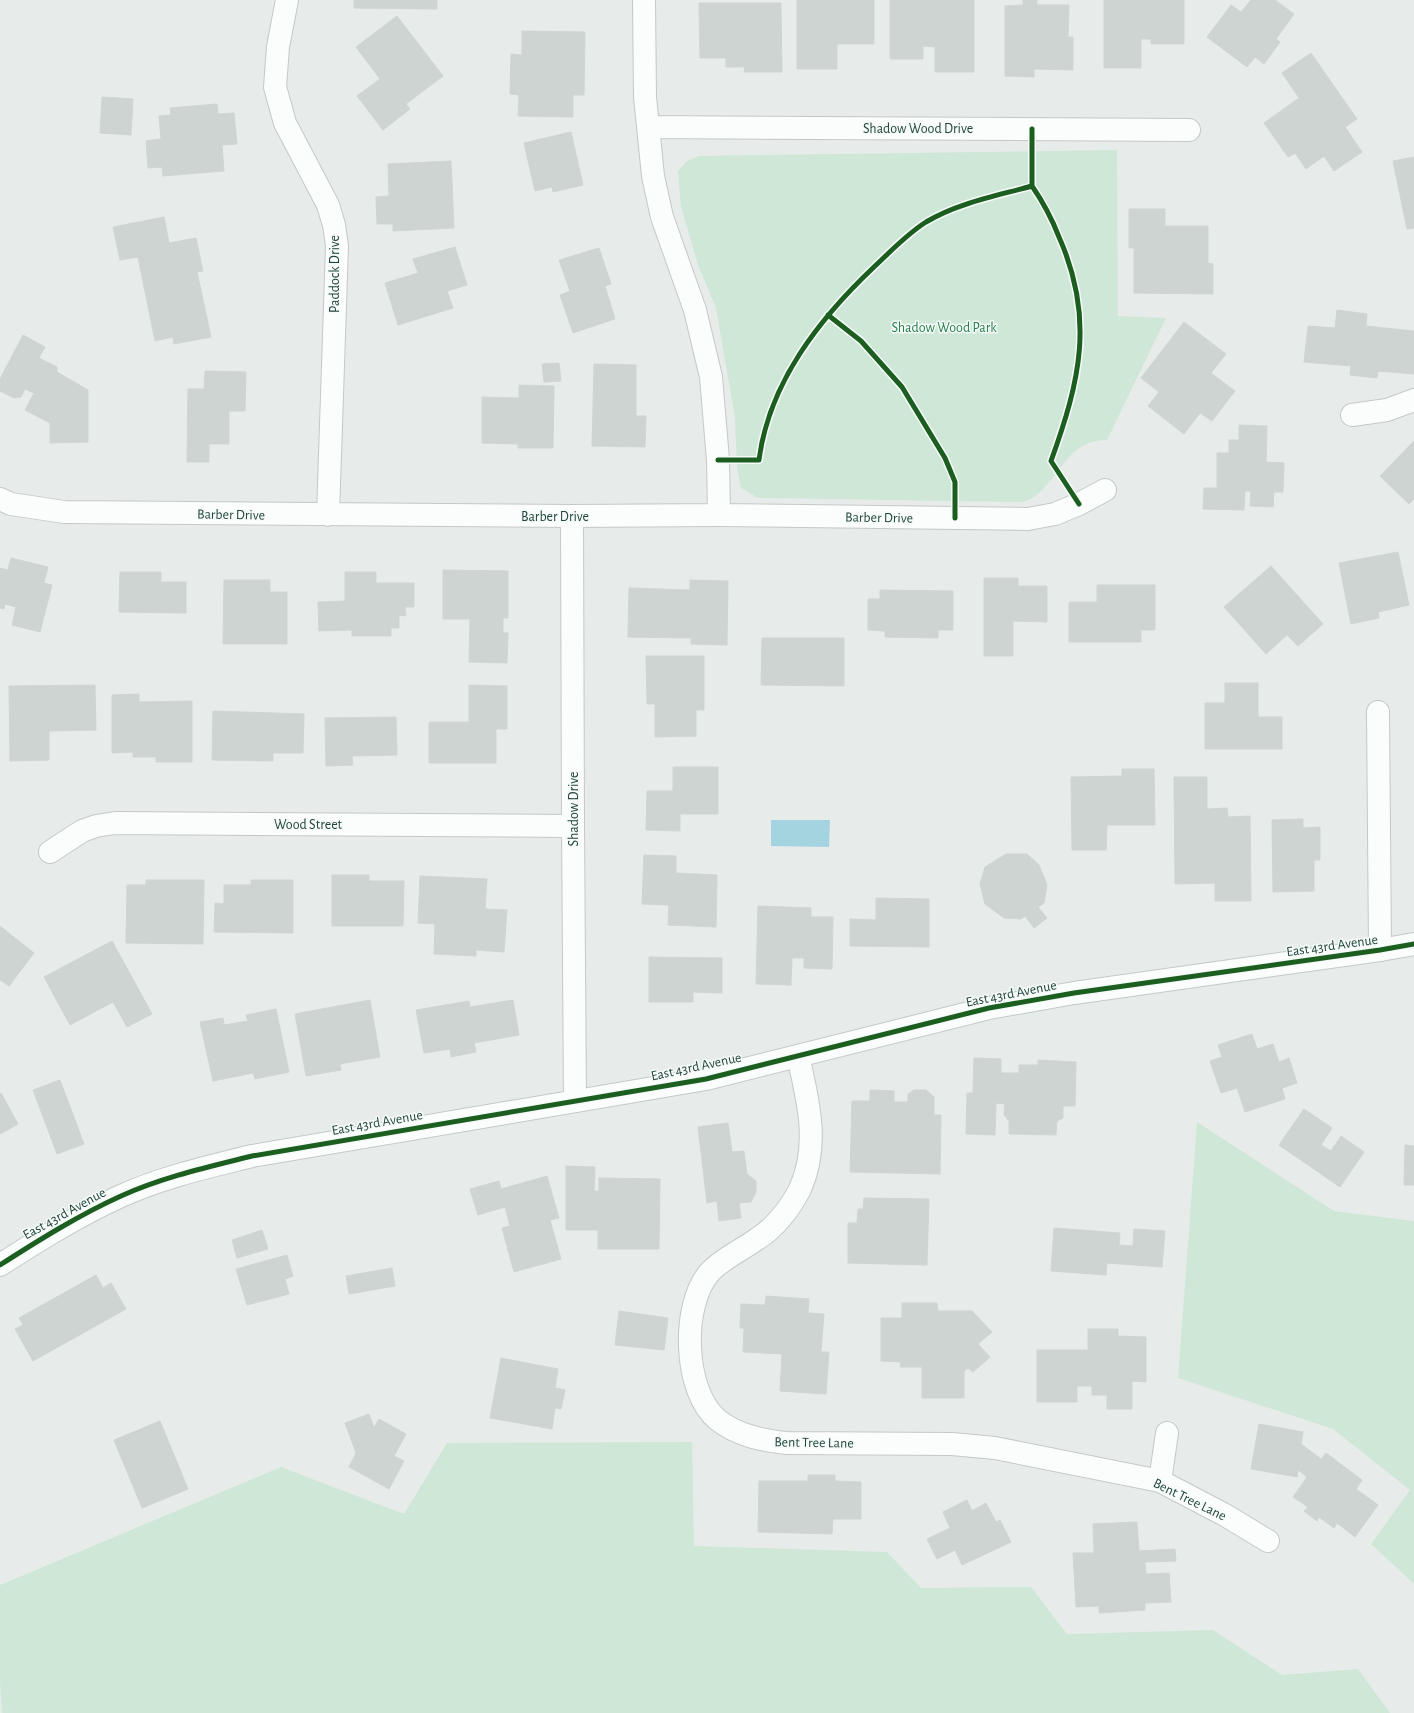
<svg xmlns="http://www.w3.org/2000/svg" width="1414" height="1713" font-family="'Alegreya Sans',sans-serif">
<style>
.green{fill:#cfe7d7}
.water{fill:#a4d4df}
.building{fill:#cdd4d2;stroke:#cfd5d3}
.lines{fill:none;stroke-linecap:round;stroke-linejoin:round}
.street-casing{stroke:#c4c9c7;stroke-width:24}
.secondary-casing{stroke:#c2cac7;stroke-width:24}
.street{stroke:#fbfcfc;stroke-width:22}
.secondary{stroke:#fbfcfc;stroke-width:22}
.cycleway-casing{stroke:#f6fbf9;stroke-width:8}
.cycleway{stroke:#1b5e20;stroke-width:5}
.labels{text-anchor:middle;stroke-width:3;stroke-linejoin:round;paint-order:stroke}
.street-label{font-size:14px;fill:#21443c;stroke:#f6fbf9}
.park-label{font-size:14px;fill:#26804d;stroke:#f6fbf9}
</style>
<rect width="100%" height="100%" fill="#e7ecea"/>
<path class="green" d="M 1117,150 L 1118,316 L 1166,318 L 1107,440 C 1070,440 1062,472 1039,493 C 1035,497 1029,499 1023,502 L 758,498 L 741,488 L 737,468 L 735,418 L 716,308 L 698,265 L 681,207 L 678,171 L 687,161 L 699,156 Z
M 1197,1122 L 1334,1211 L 1414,1221 L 1414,1584 L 1371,1544 L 1410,1490 L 1333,1429 L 1178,1378 Z
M 692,1442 L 694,1546 L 887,1552 L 921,1588 L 1031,1587 L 1067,1634 L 1213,1630 L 1282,1675 L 1358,1669 L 1390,1713 L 2,1713 L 0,1680 L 0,1585 L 281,1467 L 404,1514 L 447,1443 Z"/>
<path class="water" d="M 771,820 L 830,820 L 829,847 L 771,846 Z"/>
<path class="building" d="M 354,0 L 437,0 L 437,9 L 354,8 Z
M 797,0 L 874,0 L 874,44 L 837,44 L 837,69 L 797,69 Z
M 890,0 L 974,0 L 974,72 L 935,72 L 935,47 L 923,46 L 923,59 L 890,59 Z
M 1023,0 L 1037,0 L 1037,5 L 1069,5 L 1068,37 L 1073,37 L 1073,70 L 1034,69 L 1034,77 L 1005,76 L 1005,6 L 1023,5 Z
M 1104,0 L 1184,0 L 1184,44 L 1151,44 L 1151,39 L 1141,39 L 1141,68 L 1104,68 Z
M 1251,0 L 1275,0 L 1294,14 L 1276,39 L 1280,42 L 1264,64 L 1255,57 L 1247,67 L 1207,37 L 1231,5 L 1241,12 Z
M 699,3 L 781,3 L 782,72 L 744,72 L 745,67 L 726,67 L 726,58 L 700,58 Z
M 397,16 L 443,76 L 406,104 L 410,109 L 383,130 L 357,96 L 380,79 L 356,47 Z
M 522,31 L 585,32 L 584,95 L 573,95 L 573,117 L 518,116 L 519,95 L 510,94 L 511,54 L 522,55 Z
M 1311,53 L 1357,119 L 1345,127 L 1362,152 L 1334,171 L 1324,156 L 1306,169 L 1295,153 L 1288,157 L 1264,123 L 1299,98 L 1282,73 Z
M 102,97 L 133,99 L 131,135 L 100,133 Z
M 217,104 L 218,114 L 234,113 L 237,144 L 222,145 L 224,171 L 163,176 L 162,167 L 148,168 L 146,141 L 161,139 L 159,116 L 171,115 L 170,108 Z
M 571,132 L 583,185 L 553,192 L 552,187 L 535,191 L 524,143 Z
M 1414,157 L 1414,228 L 1407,229 L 1393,161 Z
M 451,161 L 454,228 L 393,231 L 393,224 L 377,224 L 376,197 L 389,196 L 388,164 Z
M 1129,209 L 1165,209 L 1165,226 L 1208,226 L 1208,263 L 1213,264 L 1213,294 L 1134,293 L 1134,248 L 1129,248 Z
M 164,217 L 169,243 L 196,238 L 203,271 L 197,272 L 211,337 L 174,344 L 173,337 L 155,341 L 138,257 L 120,260 L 113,227 Z
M 455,247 L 467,285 L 447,291 L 453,308 L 398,325 L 385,283 L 418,273 L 413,259 Z
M 599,248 L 611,284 L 605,286 L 615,319 L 573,333 L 560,295 L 570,291 L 559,260 Z
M 1337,310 L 1367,314 L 1366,326 L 1414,331 L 1414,374 L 1378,371 L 1377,378 L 1350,375 L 1351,366 L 1304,362 L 1308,326 L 1335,328 Z
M 1184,322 L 1226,354 L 1211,373 L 1235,391 L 1212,421 L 1200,413 L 1184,434 L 1148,406 L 1159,392 L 1141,378 Z
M 23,335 L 45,347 L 39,358 L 57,367 L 57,372 L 88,390 L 88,442 L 50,443 L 50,423 L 25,410 L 34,393 L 25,389 L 21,397 L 14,398 L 0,391 L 0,379 Z
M 559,363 L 561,381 L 544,382 L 542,364 Z
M 594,364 L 636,365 L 636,416 L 646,416 L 645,447 L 592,446 Z
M 205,371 L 246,372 L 245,411 L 229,411 L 229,444 L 209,444 L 209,462 L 187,462 L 188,389 L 204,389 Z
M 519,385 L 554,386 L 553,448 L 518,448 L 518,444 L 482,443 L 482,397 L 519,398 Z
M 1239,425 L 1267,426 L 1266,462 L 1284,463 L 1283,492 L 1274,492 L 1273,507 L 1250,506 L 1251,491 L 1245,491 L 1244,510 L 1203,509 L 1204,488 L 1217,488 L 1217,453 L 1229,453 L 1229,440 L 1239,440 Z
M 1414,441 L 1414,499 L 1409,504 L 1380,476 Z
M 1398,552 L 1409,605 L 1378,612 L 1379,618 L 1351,624 L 1339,563 Z
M 11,558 L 48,567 L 44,583 L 52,585 L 40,632 L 12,625 L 16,607 L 5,604 L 4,609 L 0,608 L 0,568 L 8,570 Z
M 1271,566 L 1323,624 L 1298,646 L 1287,635 L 1266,654 L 1224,607 Z
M 443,570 L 508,571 L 508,618 L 503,618 L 503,633 L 508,633 L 507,663 L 469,662 L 470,619 L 443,619 Z
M 120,572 L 161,572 L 161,582 L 186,582 L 186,613 L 119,612 Z
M 345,572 L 376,572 L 376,583 L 414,583 L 414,607 L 405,607 L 406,616 L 399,615 L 399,628 L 391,628 L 391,636 L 352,636 L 352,630 L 319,631 L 318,602 L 345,601 Z
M 984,578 L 1018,578 L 1018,586 L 1047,586 L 1047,622 L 1013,621 L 1013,656 L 984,656 Z
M 224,580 L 270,580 L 270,592 L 287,592 L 287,644 L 223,644 Z
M 690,580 L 728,581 L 727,645 L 691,644 L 691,638 L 628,637 L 629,588 L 690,590 Z
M 1097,585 L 1155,585 L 1155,630 L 1141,630 L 1141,642 L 1069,642 L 1069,602 L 1097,602 Z
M 880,590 L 953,591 L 953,630 L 938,630 L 938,638 L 885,637 L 885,631 L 868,630 L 868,599 L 880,599 Z
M 762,638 L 844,638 L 844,686 L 761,685 Z
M 646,656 L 704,656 L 704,710 L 696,710 L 696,736 L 655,737 L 655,704 L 647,704 Z
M 1225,683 L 1258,683 L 1258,717 L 1282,717 L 1282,749 L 1205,749 L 1205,703 L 1225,703 Z
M 95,685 L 96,730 L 49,731 L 49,760 L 10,761 L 9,686 Z
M 469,685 L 507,686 L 507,729 L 496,729 L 496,763 L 429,763 L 429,722 L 469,722 Z
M 139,694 L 139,702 L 192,701 L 192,762 L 156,762 L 156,757 L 133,757 L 133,752 L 112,753 L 112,695 Z
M 213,711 L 304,714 L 303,753 L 273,753 L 273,761 L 212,760 Z
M 396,717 L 397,755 L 352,756 L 353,765 L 326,766 L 325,718 Z
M 673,767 L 718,767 L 718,814 L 680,814 L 680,831 L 646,830 L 647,791 L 673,791 Z
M 1122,769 L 1154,769 L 1155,825 L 1107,825 L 1106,850 L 1072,850 L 1071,777 L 1122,776 Z
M 1174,777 L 1207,777 L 1207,809 L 1227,808 L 1228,817 L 1250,816 L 1251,901 L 1215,901 L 1215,883 L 1175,884 Z
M 1303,819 L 1303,828 L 1320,827 L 1320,860 L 1314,860 L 1314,891 L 1273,892 L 1272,820 Z
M 1006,854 L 1027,854 L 1039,865 L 1047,885 L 1044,903 L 1038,907 L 1047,918 L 1034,928 L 1025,916 L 1021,919 L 1004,918 L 985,904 L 980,884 L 985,867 Z
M 644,855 L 676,856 L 676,873 L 717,875 L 716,927 L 668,925 L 669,905 L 642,904 Z
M 332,875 L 369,875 L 369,881 L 404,881 L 403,926 L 332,926 Z
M 420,876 L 487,879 L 485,909 L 507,910 L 504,952 L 476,950 L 476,956 L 434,954 L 435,924 L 418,923 Z
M 146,880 L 204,880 L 203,944 L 126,943 L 127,885 L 146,885 Z
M 251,880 L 293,880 L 293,933 L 214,932 L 215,903 L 224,904 L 224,885 L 251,885 Z
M 876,898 L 929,899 L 929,947 L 850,946 L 850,919 L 876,920 Z
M 758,906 L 811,908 L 811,917 L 833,917 L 832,969 L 804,968 L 804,958 L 792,958 L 791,985 L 756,984 Z
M 0,926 L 34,953 L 9,986 L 0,980 Z
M 112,941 L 152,1014 L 127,1027 L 113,1002 L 70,1025 L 44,977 Z
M 649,957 L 722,958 L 722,993 L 693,992 L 693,1002 L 649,1002 Z
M 370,1000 L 380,1057 L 340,1064 L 341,1070 L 306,1076 L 295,1014 Z
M 513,1000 L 519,1035 L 474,1043 L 476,1052 L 451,1057 L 450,1049 L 424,1053 L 416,1010 L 469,1001 L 470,1007 Z
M 276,1009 L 289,1072 L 255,1079 L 253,1073 L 213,1081 L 200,1022 L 223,1018 L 224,1025 L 248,1021 L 246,1015 Z
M 1252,1034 L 1257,1049 L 1273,1044 L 1279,1062 L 1289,1058 L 1297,1083 L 1282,1088 L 1285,1099 L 1245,1112 L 1237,1088 L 1221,1093 L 1210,1061 L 1222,1057 L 1218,1045 Z
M 974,1058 L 1001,1059 L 1001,1073 L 1019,1073 L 1019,1065 L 1038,1065 L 1038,1060 L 1076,1062 L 1075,1106 L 1063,1106 L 1063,1118 L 1057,1121 L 1056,1135 L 1009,1134 L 1009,1121 L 1004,1115 L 1005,1104 L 996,1103 L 995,1135 L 966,1134 L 967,1093 L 973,1093 Z
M 60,1080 L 84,1144 L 57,1154 L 33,1090 Z
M 870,1090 L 894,1091 L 894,1102 L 908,1102 L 908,1094 L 914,1090 L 926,1090 L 934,1097 L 934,1115 L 941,1115 L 940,1174 L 850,1172 L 852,1101 L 870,1101 Z
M 1,1093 L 18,1124 L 0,1134 L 0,1094 Z
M 1304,1109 L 1332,1128 L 1321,1145 L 1331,1151 L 1341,1136 L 1364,1152 L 1340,1187 L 1279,1145 Z
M 728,1123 L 732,1152 L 744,1151 L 747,1174 L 756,1181 L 756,1192 L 751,1202 L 739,1203 L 741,1218 L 719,1221 L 717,1201 L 707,1203 L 698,1127 Z
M 1405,1145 L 1414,1146 L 1414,1185 L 1404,1185 Z
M 566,1166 L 595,1167 L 594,1191 L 599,1191 L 599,1178 L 660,1179 L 659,1249 L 598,1249 L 598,1230 L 566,1230 Z
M 547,1176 L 559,1218 L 550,1220 L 561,1259 L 514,1272 L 502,1228 L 510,1226 L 505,1207 L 478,1215 L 470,1189 L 499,1181 L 501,1189 Z
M 864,1198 L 929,1199 L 927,1265 L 848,1263 L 848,1223 L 857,1223 L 858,1209 L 863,1209 Z
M 1054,1228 L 1120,1233 L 1119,1245 L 1133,1246 L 1134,1229 L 1165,1231 L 1162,1267 L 1107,1263 L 1106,1275 L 1051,1271 Z
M 262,1230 L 268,1249 L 237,1258 L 232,1240 Z
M 287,1255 L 293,1276 L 285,1279 L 289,1294 L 247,1305 L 236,1269 Z
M 392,1268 L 395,1286 L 349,1294 L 346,1276 Z
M 96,1275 L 103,1288 L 111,1283 L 126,1309 L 33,1361 L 15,1329 L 23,1325 L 19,1318 Z
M 766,1296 L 809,1299 L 808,1313 L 824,1314 L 821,1352 L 829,1352 L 826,1394 L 780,1391 L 782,1354 L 743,1352 L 744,1328 L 740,1328 L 741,1304 L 765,1305 Z
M 902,1303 L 937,1303 L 938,1311 L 972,1311 L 992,1332 L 978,1344 L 990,1357 L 973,1372 L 968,1368 L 964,1371 L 964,1398 L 922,1398 L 922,1367 L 900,1367 L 901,1362 L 881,1361 L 881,1318 L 902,1318 Z
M 619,1311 L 668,1318 L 664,1350 L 615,1345 Z
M 1088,1329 L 1118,1329 L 1118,1336 L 1146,1337 L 1146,1382 L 1132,1381 L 1132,1409 L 1107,1409 L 1107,1395 L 1092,1395 L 1092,1386 L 1077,1386 L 1077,1402 L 1037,1402 L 1037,1350 L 1088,1350 Z
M 501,1358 L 558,1369 L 555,1388 L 565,1390 L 561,1409 L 555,1408 L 552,1429 L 490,1418 Z
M 369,1414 L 374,1428 L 379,1419 L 406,1434 L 394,1456 L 404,1461 L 389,1489 L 349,1467 L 356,1453 L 345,1423 Z
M 160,1421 L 188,1489 L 142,1508 L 114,1440 Z
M 1259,1424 L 1303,1432 L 1301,1444 L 1321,1459 L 1326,1453 L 1362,1480 L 1356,1489 L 1378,1505 L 1355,1537 L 1337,1523 L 1334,1528 L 1319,1517 L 1317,1521 L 1304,1511 L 1308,1507 L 1293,1497 L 1307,1477 L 1298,1470 L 1297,1477 L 1251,1469 Z
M 808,1475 L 835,1475 L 835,1481 L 861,1482 L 861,1519 L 833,1519 L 832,1534 L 758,1532 L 759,1481 L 808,1481 Z
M 967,1500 L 972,1511 L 986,1503 L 996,1522 L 1000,1520 L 1011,1542 L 962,1565 L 955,1550 L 937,1559 L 927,1539 L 950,1528 L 943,1512 Z
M 1137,1522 L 1139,1551 L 1175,1549 L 1176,1561 L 1145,1562 L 1146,1574 L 1169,1573 L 1171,1602 L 1145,1603 L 1145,1610 L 1099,1613 L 1099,1606 L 1076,1607 L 1073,1553 L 1094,1553 L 1093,1524 Z"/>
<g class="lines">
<g class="street-casing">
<path id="street" d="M 287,0 L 278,47 L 275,87 L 285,123 L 328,205 L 334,225 L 337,246 L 328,515
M 644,0 L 645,97 L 653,176 L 662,217 L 695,310 L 711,377 L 718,460 L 719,515
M 648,127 L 1189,130
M 1352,415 L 1387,410 L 1414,400
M 0,499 L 11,504 L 64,512 L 572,516 L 719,515 L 1028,519 L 1055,514 L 1079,504 L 1105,490
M 572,516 L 573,826 L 575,1101
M 1378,712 L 1380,950
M 50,852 L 82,831 L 96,826 L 115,823 L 573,826
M 798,1056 C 808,1100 820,1145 800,1189 C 791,1207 775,1228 757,1239 C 742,1250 723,1258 710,1272 C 681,1304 683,1392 718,1420 C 738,1436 762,1440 786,1443 L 952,1444 L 995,1448 L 1160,1481 L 1225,1515 L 1268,1541
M 1160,1481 L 1167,1433"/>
</g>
<g class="secondary-casing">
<path id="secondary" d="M 0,1265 C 39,1240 79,1215 121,1196 C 163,1177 208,1167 252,1156 L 706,1079 L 989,1008 L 1074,993 L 1380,950 L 1414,944"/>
</g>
<use href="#street" class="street"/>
<use href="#secondary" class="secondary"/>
<g class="cycleway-casing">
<path id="cycleway" d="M 1032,186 L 1032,129
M 828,315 L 861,341 L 902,387 L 945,458 L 955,482 L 955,518
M 718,460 L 759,460 C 769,382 820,318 875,266 C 891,251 907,234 926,222 C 958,203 996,196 1032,186 C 1043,202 1052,219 1059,237 C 1095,318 1080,381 1051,461 L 1079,504
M 0,1265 C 39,1240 79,1215 121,1196 C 163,1177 208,1167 252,1156 L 706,1079 L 989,1008 L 1074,993 L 1380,950 L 1414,944"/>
</g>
<use href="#cycleway" class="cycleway"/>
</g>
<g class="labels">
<g class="street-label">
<text x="918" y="133">Shadow Wood Drive</text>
<text transform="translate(334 274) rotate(-90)" y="5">Paddock Drive</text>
<text transform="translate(231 514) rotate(1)" y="5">Barber Drive</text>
<text x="555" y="521">Barber Drive</text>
<text transform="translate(879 517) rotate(1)" y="5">Barber Drive</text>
<text transform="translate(573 809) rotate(-90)" y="5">Shadow Drive</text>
<text x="308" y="829">Wood Street</text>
<text transform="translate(1332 945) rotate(-8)" y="5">East 43rd Avenue</text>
<text transform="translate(1011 993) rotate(-11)" y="5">East 43rd Avenue</text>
<text transform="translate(696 1066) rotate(-12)" y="5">East 43rd Avenue</text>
<text transform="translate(377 1122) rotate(-10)" y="5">East 43rd Avenue</text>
<text transform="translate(64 1213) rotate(-29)" y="5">East 43rd Avenue</text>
<text transform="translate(814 1442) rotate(1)" y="5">Bent Tree Lane</text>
<text transform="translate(1190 1499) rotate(26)" y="5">Bent Tree Lane</text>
</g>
<g class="park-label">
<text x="944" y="332">Shadow Wood Park</text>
</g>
</g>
</svg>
